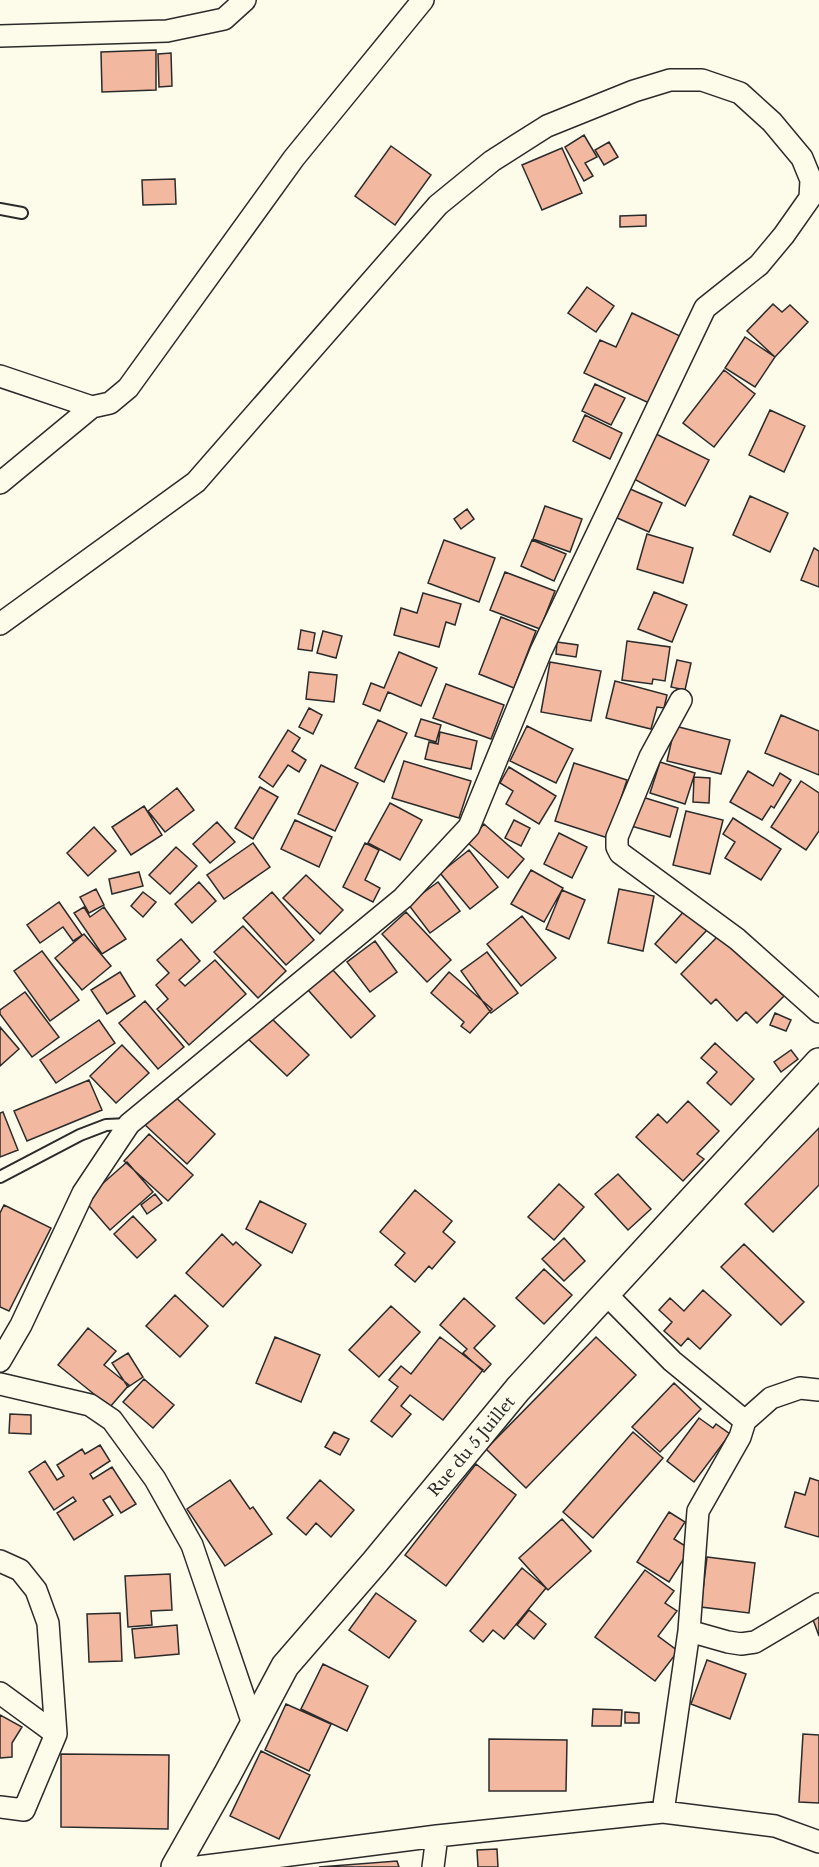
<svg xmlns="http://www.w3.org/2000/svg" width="819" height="1867" font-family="'Libre Baskerville',serif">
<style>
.building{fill:#f2b8a0;stroke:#2b2b2b;stroke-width:1.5}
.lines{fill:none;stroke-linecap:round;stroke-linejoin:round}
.service-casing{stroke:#2b2b2b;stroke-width:14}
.minor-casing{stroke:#2b2b2b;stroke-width:24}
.tertiary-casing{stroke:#2b2b2b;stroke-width:30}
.service{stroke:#fdfbea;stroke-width:10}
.minor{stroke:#fdfbea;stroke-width:21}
.tertiary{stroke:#fdfbea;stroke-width:27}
.labels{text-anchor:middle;stroke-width:4.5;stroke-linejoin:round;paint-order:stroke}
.street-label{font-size:16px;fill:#2b2b2b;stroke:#fdfbea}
</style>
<rect width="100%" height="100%" fill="#fdfbea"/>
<path class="building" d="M 156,50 L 156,90 L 102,92 L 101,52 Z
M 171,53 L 172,86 L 159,87 L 158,54 Z
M 584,135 L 597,157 L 585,163 L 593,176 L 584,181 L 565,147 Z
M 609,142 L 618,157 L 604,165 L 595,150 Z
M 391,146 L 431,175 L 395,225 L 355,196 Z
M 562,148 L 582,193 L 542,210 L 522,165 Z
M 175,179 L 176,204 L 143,205 L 142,180 Z
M 646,215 L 646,226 L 620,227 L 620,216 Z
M 587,287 L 614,306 L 596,332 L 568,313 Z
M 773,304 L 782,312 L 790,305 L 808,322 L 775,357 L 747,331 Z
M 632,313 L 680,336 L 649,403 L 584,373 L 600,340 L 616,347 Z
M 745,337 L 775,357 L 755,387 L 725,368 Z
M 724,370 L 755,394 L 714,447 L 683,423 Z
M 595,384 L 625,398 L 611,425 L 582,411 Z
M 770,410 L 805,426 L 784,472 L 749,455 Z
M 585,415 L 622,433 L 610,459 L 573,441 Z
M 654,433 L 709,460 L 685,506 L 632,478 Z
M 628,488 L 662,503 L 649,532 L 615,517 Z
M 750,496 L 788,513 L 770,552 L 733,535 Z
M 545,506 L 582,519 L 570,552 L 533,539 Z
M 467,509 L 474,519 L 461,529 L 454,519 Z
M 647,534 L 693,548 L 683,583 L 637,569 Z
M 444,540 L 495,558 L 479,602 L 428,583 Z
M 532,540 L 566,554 L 554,581 L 521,566 Z
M 814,548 L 819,551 L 819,587 L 801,580 Z
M 505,572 L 555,591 L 540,629 L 490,610 Z
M 654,592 L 687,605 L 672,642 L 638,629 Z
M 423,593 L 461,604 L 455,625 L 446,622 L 439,647 L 394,635 L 401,608 L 417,613 Z
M 501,617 L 536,631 L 514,688 L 479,674 Z
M 301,630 L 315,633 L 312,651 L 298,649 Z
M 323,631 L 342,636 L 336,658 L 317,653 Z
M 627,641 L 670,647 L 665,681 L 653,679 L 652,684 L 622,680 Z
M 557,642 L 578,645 L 576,657 L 556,654 Z
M 399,652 L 437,668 L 421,706 L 388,692 L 380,711 L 363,704 L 371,683 L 384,688 Z
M 677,660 L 691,663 L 685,690 L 671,687 Z
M 550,662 L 601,671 L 591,721 L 541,712 Z
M 309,672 L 337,675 L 334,702 L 306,699 Z
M 615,681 L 667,695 L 664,708 L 657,707 L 651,729 L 606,718 Z
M 446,684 L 504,705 L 491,739 L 433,718 Z
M 309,708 L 322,715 L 313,734 L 299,727 Z
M 781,715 L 819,731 L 819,775 L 765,753 Z
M 421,719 L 441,725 L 436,742 L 415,736 Z
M 378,720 L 407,733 L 384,782 L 355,768 Z
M 527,726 L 573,749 L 556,783 L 510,761 Z
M 675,726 L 730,740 L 721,774 L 667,761 Z
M 288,730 L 300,738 L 292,751 L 306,760 L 299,772 L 288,765 L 273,787 L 259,777 Z
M 440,732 L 477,741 L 471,769 L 425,759 L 429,742 L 438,744 Z
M 404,761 L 471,781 L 459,818 L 392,798 Z
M 660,762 L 695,773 L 685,804 L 650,793 Z
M 574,763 L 627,780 L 608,838 L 555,821 Z
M 321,765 L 358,783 L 335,831 L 298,814 Z
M 509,767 L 556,796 L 539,824 L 506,804 L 513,791 L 500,783 Z
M 748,771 L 773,786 L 780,773 L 791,780 L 774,808 L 771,806 L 762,820 L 730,802 Z
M 694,777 L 710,778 L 709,803 L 693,802 Z
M 801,781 L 819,793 L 819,831 L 806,850 L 771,827 Z
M 260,787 L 278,797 L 253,839 L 235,828 Z
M 177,788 L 194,810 L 165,832 L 148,811 Z
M 639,796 L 678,808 L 670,837 L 631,826 Z
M 390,803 L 422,820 L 400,860 L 368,843 Z
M 144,806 L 162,835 L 131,855 L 112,827 Z
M 686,811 L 723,820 L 710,874 L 673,865 Z
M 733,818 L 781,849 L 761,880 L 725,858 L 735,842 L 723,834 Z
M 295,820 L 332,837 L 319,867 L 281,849 Z
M 514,820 L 530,828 L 521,846 L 505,838 Z
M 217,822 L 235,842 L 210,863 L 193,844 Z
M 484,824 L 524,859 L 508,878 L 468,843 Z
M 94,827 L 116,851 L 88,876 L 67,853 Z
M 559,833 L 587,847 L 572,878 L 544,864 Z
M 253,843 L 270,867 L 224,899 L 207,875 Z
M 365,843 L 379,850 L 365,880 L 380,888 L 373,902 L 343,887 Z
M 176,847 L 197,866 L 170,894 L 149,875 Z
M 469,850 L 498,887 L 470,909 L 440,873 Z
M 531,870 L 563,888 L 544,922 L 511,904 Z
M 139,872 L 143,886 L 112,894 L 109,879 Z
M 306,875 L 343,910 L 320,934 L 283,898 Z
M 199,882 L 216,901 L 192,923 L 175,904 Z
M 438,882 L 460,911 L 430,933 L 408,904 Z
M 96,889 L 104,905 L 89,913 L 80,897 Z
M 619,889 L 654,896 L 643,951 L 608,943 Z
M 562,890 L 585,900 L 569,939 L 546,929 Z
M 143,892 L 156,902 L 143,917 L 131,906 Z
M 272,892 L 314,940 L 286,965 L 243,918 Z
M 59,902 L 82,935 L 73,941 L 63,927 L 40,943 L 27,925 Z
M 84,907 L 90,917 L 104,907 L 126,939 L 102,954 L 74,913 Z
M 685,910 L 707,930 L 676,963 L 655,944 Z
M 406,912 L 451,960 L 427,982 L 382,934 Z
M 522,916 L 556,958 L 521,986 L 487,944 Z
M 243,926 L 286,971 L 258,998 L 214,952 Z
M 84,934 L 111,966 L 82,990 L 55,958 Z
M 719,935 L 784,996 L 757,1023 L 746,1012 L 737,1021 L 716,999 L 711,1004 L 681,974 Z
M 181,939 L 200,961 L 179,980 L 185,986 L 215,960 L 246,994 L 189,1045 L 157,1009 L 168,999 L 156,985 L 169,973 L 157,960 Z
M 375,941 L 397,972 L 370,992 L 347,962 Z
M 42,951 L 79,1000 L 50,1021 L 14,971 Z
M 487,952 L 518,993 L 491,1013 L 461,971 Z
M 332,969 L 375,1016 L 351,1038 L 308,990 Z
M 120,972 L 135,996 L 107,1014 L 91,990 Z
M 449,972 L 492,1009 L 470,1033 L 461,1026 L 464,1022 L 431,993 Z
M 25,992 L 59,1037 L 32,1057 L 0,1014 L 0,1010 Z
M 145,1001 L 184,1047 L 158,1069 L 119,1023 Z
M 775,1013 L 791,1020 L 786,1031 L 770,1025 Z
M 268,1015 L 309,1055 L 287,1076 L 246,1037 Z
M 99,1020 L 115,1043 L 56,1083 L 40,1060 Z
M 0,1027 L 19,1049 L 0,1066 Z
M 715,1043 L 754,1079 L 731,1105 L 707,1083 L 717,1072 L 701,1058 Z
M 122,1045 L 149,1073 L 116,1103 L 90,1076 Z
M 791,1050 L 798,1059 L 781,1072 L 774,1062 Z
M 89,1080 L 102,1110 L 27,1141 L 14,1111 Z
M 171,1093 L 215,1134 L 187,1164 L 143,1123 Z
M 688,1101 L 719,1131 L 697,1154 L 704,1159 L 683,1181 L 636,1137 L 658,1114 L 667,1123 Z
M 3,1112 L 18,1150 L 0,1157 L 0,1113 Z
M 819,1128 L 819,1185 L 773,1232 L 745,1204 Z
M 149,1134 L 193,1175 L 168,1201 L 124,1161 Z
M 127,1162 L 153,1192 L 110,1230 L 84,1200 Z
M 618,1174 L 651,1209 L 628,1230 L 595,1194 Z
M 559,1184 L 584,1207 L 554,1240 L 528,1217 Z
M 415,1190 L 452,1221 L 443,1232 L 455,1242 L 432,1269 L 429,1266 L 415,1282 L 395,1265 L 405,1253 L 380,1232 Z
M 155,1194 L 162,1203 L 147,1214 L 141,1205 Z
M 260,1201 L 306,1224 L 292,1253 L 246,1229 Z
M 4,1205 L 51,1228 L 9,1311 L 0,1307 L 0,1213 Z
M 133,1216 L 156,1240 L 137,1258 L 114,1234 Z
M 222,1234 L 233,1245 L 236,1242 L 261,1265 L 223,1307 L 186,1273 Z
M 564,1238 L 585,1261 L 564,1281 L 542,1259 Z
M 744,1244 L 804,1302 L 781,1325 L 721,1267 Z
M 544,1269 L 572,1295 L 544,1324 L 516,1298 Z
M 703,1290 L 731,1315 L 700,1349 L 688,1338 L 681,1346 L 664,1331 L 672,1322 L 659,1310 L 670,1298 L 684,1311 Z
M 175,1295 L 208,1326 L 180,1357 L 146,1326 Z
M 464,1298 L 495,1326 L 474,1348 L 491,1364 L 484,1372 L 463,1353 L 467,1349 L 440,1325 Z
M 391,1306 L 420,1332 L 379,1377 L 349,1350 Z
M 88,1328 L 116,1351 L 104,1365 L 129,1385 L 110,1407 L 58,1365 Z
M 275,1337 L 320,1355 L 301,1402 L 256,1383 Z
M 440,1337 L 483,1370 L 443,1420 L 410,1395 L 401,1406 L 411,1414 L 392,1437 L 371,1421 L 398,1387 L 389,1380 L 401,1366 L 411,1374 Z
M 596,1337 L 636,1375 L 526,1488 L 486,1449 Z
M 128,1353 L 143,1377 L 128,1387 L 112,1363 Z
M 144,1379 L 174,1405 L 153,1428 L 123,1402 Z
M 674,1383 L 701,1409 L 660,1452 L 632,1427 Z
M 10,1414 L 31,1415 L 31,1434 L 9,1433 Z
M 699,1418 L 713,1428 L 716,1424 L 730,1434 L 694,1482 L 667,1461 Z
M 334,1432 L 349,1439 L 340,1455 L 325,1447 Z
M 633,1432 L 663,1458 L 593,1538 L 563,1512 Z
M 100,1445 L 110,1461 L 90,1474 L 93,1479 L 112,1467 L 136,1504 L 121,1513 L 110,1496 L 103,1500 L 113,1515 L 74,1540 L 57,1513 L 76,1501 L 73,1497 L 54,1510 L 29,1472 L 45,1461 L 57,1480 L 64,1476 L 57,1465 L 82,1449 L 85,1454 Z
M 476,1464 L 516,1495 L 446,1586 L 405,1555 Z
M 810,1478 L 819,1481 L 819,1537 L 785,1527 L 795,1492 L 805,1495 Z
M 230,1480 L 250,1509 L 253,1507 L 272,1534 L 225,1566 L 187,1509 Z
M 320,1480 L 354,1510 L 331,1537 L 316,1523 L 306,1535 L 287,1518 Z
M 669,1512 L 685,1522 L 674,1539 L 690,1549 L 669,1582 L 637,1562 Z
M 562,1519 L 591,1551 L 548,1590 L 519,1558 Z
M 707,1557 L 755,1563 L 749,1613 L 701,1607 Z
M 522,1568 L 546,1588 L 504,1639 L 493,1630 L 483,1642 L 470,1631 Z
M 645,1570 L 674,1591 L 665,1603 L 677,1611 L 658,1636 L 678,1651 L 655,1681 L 595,1637 Z
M 170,1574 L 172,1610 L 151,1611 L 152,1625 L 128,1627 L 125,1576 Z
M 376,1593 L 416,1621 L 389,1658 L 349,1630 Z
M 529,1610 L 546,1624 L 534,1639 L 517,1625 Z
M 120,1613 L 122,1661 L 89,1662 L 87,1614 Z
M 819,1615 L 819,1636 L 812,1617 Z
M 177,1625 L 179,1654 L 135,1658 L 132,1629 Z
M 707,1660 L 746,1674 L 730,1719 L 691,1704 Z
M 323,1664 L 368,1686 L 347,1731 L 301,1709 Z
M 286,1704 L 331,1724 L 309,1771 L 265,1750 Z
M 593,1709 L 622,1710 L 621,1726 L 592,1726 Z
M 625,1712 L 639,1713 L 639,1723 L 625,1723 Z
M 0,1715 L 22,1727 L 12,1743 L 12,1757 L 0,1758 Z
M 803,1734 L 819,1735 L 819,1803 L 799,1802 Z
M 489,1739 L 567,1740 L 566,1791 L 489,1791 Z
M 261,1751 L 310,1775 L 279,1839 L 230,1816 Z
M 61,1754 L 169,1755 L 168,1829 L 61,1827 Z
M 497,1849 L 498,1867 L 478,1867 L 477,1850 Z
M 397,1861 L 399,1867 L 319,1867 Z"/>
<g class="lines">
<g class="service-casing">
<path id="service" d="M 0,209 L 22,213
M 0,1177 L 80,1135 L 106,1125 L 129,1124"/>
</g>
<g class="minor-casing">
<path id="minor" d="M 0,36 L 167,31 L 224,19 L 245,0
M 0,376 L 92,407 L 110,403 L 128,388 L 294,158 L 423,0
M 0,483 L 92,407
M 0,624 L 196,482 L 438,205 L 492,161 L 547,126 L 634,91 L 670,80 L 702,80 L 740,93 L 772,122 L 802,158 L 811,180 L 810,198 L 784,235 L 759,265 L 705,308 L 541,651 L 469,827 L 403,898 L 129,1124 L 83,1193 L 21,1325 L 0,1361
M 681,700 L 650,757 L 617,837 L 617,847 L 620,853 L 737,939 L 819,1012
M 606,1294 L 672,1361 L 745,1421
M 0,1384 L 90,1405 L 112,1420 L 155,1479 L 192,1545 L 253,1724
M 0,1561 L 20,1570 L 36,1590 L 48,1623 L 56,1734 L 24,1810 L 0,1807
M 689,1631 L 728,1642 L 741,1644 L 755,1642 L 819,1604
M 0,1693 L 56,1734
M 663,1812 L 689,1631 L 698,1511 L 740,1437 L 745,1421 L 771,1398 L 800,1388 L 819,1390
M 198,1867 L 437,1836 L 663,1812 L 775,1826 L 819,1842
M 433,1867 L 437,1836"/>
</g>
<g class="tertiary-casing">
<path id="tertiary" d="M 175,1867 L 227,1775 L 285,1666 L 375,1562 L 518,1389 L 819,1062"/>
</g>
<use href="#service" class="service"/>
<use href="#minor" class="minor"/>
<use href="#tertiary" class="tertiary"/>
</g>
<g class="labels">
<g class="street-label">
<text transform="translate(471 1446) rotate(-50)" y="6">Rue du 5 Juillet</text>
</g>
</g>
</svg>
